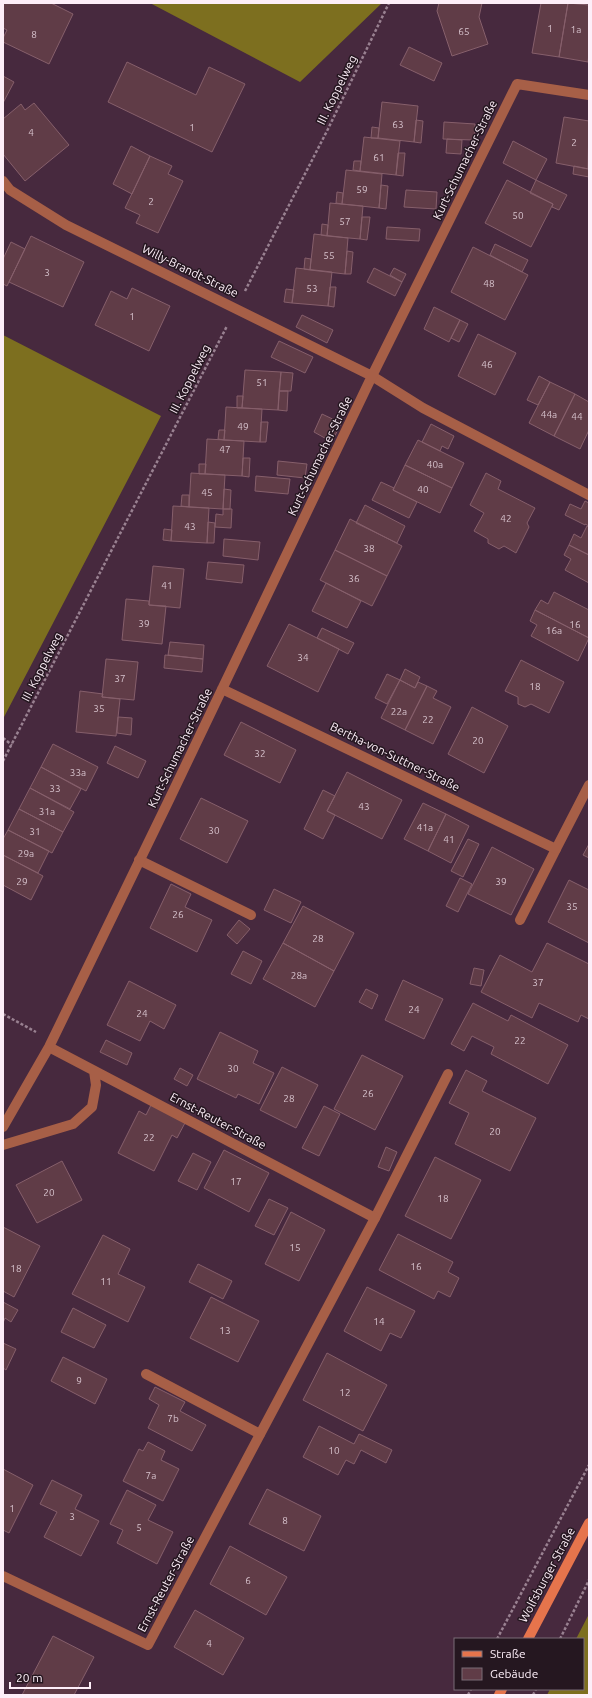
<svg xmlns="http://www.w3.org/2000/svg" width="592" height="1698" font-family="Ubuntu,sans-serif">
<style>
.forest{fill:#7d6f1f}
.building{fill:#603c47;stroke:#865f6b}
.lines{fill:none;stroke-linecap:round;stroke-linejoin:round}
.path{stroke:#998191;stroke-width:2.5;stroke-dasharray:3 2;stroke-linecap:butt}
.lane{stroke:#a75f47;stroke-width:10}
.street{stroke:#a75f47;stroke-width:10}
.secondary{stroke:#e6744c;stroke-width:10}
.labels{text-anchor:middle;stroke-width:3;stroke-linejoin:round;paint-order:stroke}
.number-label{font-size:10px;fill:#d6c2cc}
.street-label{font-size:12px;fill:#fdeef8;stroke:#251720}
</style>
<rect width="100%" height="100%" fill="#47293e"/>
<path class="forest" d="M 150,3 L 382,3 L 300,82 Z
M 3,335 L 161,416 L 3,719 Z
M 589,1614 L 589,1695 L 547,1695 L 550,1689 L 583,1689 L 583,1639 L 576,1639 Z"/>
<path class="building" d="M 3,3 L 51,3 L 73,14 L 49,64 L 3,42 L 3,38 L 7,30 L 3,28 Z
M 439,3 L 482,3 L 479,17 L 488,44 L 452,56 L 437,11 Z
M 541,3 L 568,3 L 559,57 L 532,53 Z
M 568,3 L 589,5 L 589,54 L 588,62 L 559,57 Z
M 409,47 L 442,63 L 434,81 L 400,65 Z
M 127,62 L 196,95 L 209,67 L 245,84 L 212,152 L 108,102 Z
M 3,76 L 14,82 L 3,103 Z
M 382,102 L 418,106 L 414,142 L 378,138 Z
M 34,103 L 69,145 L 25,181 L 3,154 L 3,119 L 21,104 L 25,110 Z
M 564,117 L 589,121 L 588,169 L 556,163 Z
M 416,120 L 423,121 L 421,143 L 414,142 Z
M 444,122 L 475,124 L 474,140 L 443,139 Z
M 372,127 L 379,128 L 378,138 L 371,138 Z
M 364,137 L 400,141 L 396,175 L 360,171 Z
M 447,139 L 462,140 L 461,154 L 446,153 Z
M 513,141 L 547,159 L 536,180 L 503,163 Z
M 131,146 L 150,156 L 132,194 L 113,184 Z
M 398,153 L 405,153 L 403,176 L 396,175 Z
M 150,156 L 172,166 L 168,174 L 183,181 L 158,233 L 136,223 L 140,215 L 125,208 Z
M 354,161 L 361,161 L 360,171 L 353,170 Z
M 574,166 L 589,169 L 589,177 L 573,174 Z
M 346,170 L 382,174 L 379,208 L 342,204 Z
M 507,180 L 553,204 L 531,247 L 485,223 Z
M 536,180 L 567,195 L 559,210 L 552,207 L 553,204 L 530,193 Z
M 381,185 L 388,186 L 386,209 L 379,208 Z
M 406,190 L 437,192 L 436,209 L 404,207 Z
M 337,192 L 343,193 L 342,204 L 336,203 Z
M 330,203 L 363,206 L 360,239 L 327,236 Z
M 362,217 L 370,217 L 367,240 L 360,239 Z
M 322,224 L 328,225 L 327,236 L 321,235 Z
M 387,227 L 420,229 L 419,241 L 386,239 Z
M 314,234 L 348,238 L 345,274 L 310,270 Z
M 31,236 L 84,262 L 63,307 L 9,282 Z
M 11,242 L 25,249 L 7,286 L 3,284 L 3,259 Z
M 495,244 L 528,260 L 522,272 L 490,255 Z
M 473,247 L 528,275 L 505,320 L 451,292 Z
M 347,251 L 353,252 L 351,274 L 345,274 Z
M 305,258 L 311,259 L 310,270 L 304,269 Z
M 296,268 L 332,272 L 328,306 L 292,303 Z
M 374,268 L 402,282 L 395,296 L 367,282 Z
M 394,268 L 406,274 L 402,282 L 390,275 Z
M 330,287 L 336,287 L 334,307 L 328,306 Z
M 132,288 L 170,306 L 149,351 L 95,325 L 111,291 L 127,299 Z
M 286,289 L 294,290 L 292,303 L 284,302 Z
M 434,307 L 460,320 L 449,342 L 424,329 Z
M 302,315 L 333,330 L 327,343 L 296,327 Z
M 460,320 L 468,324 L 459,342 L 451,338 Z
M 478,334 L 516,353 L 495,395 L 458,376 Z
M 279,341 L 313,357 L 305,373 L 271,357 Z
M 245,370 L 281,372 L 278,410 L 242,408 Z
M 281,372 L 293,373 L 291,391 L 279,391 Z
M 539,376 L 550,382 L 538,405 L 527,400 Z
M 550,382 L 575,394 L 554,436 L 529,423 Z
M 279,391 L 288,391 L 287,411 L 278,410 Z
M 575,394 L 589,402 L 589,430 L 580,449 L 554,436 Z
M 237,396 L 243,396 L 242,408 L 237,408 Z
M 226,407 L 262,409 L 260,442 L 224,440 Z
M 322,414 L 341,423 L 332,442 L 314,432 Z
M 261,422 L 268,422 L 266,442 L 260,442 Z
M 431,424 L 454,436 L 448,449 L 442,446 L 440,451 L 422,442 Z
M 219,430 L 225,430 L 224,440 L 218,439 Z
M 207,439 L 244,441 L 242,476 L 205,474 Z
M 418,440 L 464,463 L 452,488 L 405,465 Z
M 243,458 L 250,458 L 249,477 L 242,476 Z
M 278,461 L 307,464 L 305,478 L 277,475 Z
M 199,464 L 206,464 L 205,474 L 199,474 Z
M 405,465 L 452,488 L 440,513 L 393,490 Z
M 191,473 L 225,475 L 223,509 L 189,507 Z
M 486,473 L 501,481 L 498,489 L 535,508 L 527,523 L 529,527 L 516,553 L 504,546 L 499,549 L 488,543 L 488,539 L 474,531 L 484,513 L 470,505 Z
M 256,476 L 290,479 L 288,494 L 255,491 Z
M 381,482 L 394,488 L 393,490 L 417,502 L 409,518 L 372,500 Z
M 224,489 L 231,490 L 230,509 L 223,509 Z
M 182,495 L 189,495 L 189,507 L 181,506 Z
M 585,501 L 589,503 L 589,526 L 585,524 L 585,525 L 565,515 L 570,504 L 581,509 Z
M 365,505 L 405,526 L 397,543 L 356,523 Z
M 173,506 L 209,508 L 207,543 L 171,541 Z
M 223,509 L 232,509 L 231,528 L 215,527 L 216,514 L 223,515 Z
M 350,519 L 402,546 L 387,576 L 335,550 Z
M 208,522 L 215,523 L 214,543 L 207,543 Z
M 587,526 L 589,527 L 589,555 L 569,545 L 574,534 L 581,538 Z
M 164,529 L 172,530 L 171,541 L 163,540 Z
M 224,539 L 260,542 L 258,560 L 223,556 Z
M 569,545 L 589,555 L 589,583 L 565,570 L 571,559 L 564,555 Z
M 335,550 L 387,576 L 372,606 L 320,580 Z
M 208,562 L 244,565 L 242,583 L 206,579 Z
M 153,566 L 184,569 L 180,608 L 149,605 Z
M 326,583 L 361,601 L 347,628 L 312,611 Z
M 554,592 L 589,610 L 589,638 L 535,610 L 541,600 L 548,604 Z
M 126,599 L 149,601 L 149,605 L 166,606 L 162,644 L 122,640 Z
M 535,610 L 589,638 L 578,661 L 531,636 L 537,625 L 530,621 Z
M 289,624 L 339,649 L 318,692 L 267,666 Z
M 322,628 L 354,643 L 348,654 L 317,638 Z
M 170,642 L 204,645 L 203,659 L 168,655 Z
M 165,655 L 203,659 L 202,672 L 164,668 Z
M 106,659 L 138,662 L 134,700 L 102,697 Z
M 521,660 L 564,682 L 549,713 L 531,704 L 525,707 L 518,704 L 518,697 L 505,691 Z
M 405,669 L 420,677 L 415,688 L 400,680 Z
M 387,674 L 400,680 L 387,704 L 375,698 Z
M 400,680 L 415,688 L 418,682 L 427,686 L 405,730 L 381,718 Z
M 427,686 L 437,691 L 433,698 L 451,707 L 433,744 L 405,730 Z
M 80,691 L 103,694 L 102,697 L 120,699 L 116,736 L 76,732 Z
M 472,707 L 508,726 L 484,773 L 448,754 Z
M 118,717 L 132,718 L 131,735 L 117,733 Z
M 241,722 L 296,750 L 280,783 L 224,755 Z
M 53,744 L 98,767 L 86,791 L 41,767 Z
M 115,746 L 146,761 L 138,778 L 107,763 Z
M 41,767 L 81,789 L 70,809 L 30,788 Z
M 347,772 L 402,800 L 382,839 L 327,811 Z
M 30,788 L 74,812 L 63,832 L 19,809 Z
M 323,790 L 335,796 L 327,811 L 335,815 L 323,839 L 304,829 Z
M 201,798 L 248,821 L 227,863 L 180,839 Z
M 423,803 L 446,814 L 428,851 L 404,839 Z
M 19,809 L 63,832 L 52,853 L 8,830 Z
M 446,814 L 469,826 L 451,863 L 428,851 Z
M 8,830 L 49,851 L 38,873 L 3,855 L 3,839 Z
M 468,839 L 479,844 L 463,877 L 451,871 Z
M 589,844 L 589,858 L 583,855 Z
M 492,847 L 534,869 L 511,915 L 468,894 Z
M 3,855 L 43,876 L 31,900 L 3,885 Z
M 460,878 L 472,884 L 458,912 L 446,906 Z
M 569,880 L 589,890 L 589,943 L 548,922 Z
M 171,884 L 191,894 L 185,907 L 212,920 L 197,952 L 150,928 Z
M 274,889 L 301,902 L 291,923 L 264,910 Z
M 303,906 L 354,933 L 334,971 L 283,943 Z
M 239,920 L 250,929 L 237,944 L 227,935 Z
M 283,943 L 334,971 L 315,1007 L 263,979 Z
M 547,943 L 589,964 L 589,1019 L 581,1015 L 578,1022 L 539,1003 L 532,1018 L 481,992 L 500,955 L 532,972 Z
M 243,951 L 262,961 L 251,984 L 231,974 Z
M 474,968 L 484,970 L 481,986 L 470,984 Z
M 403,980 L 443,999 L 424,1039 L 385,1020 Z
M 129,981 L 176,1005 L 164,1029 L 150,1021 L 140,1041 L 107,1025 Z
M 366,989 L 378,995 L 372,1009 L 359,1002 Z
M 473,1003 L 508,1021 L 511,1015 L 568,1045 L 548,1084 L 491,1054 L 494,1047 L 472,1036 L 464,1051 L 451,1044 Z
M 220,1032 L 258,1051 L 253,1063 L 274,1073 L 259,1104 L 238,1094 L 236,1098 L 197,1079 Z
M 106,1040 L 132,1053 L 127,1065 L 100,1052 Z
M 362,1055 L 403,1076 L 375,1130 L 334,1109 Z
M 282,1067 L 318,1085 L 296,1128 L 260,1110 Z
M 180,1068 L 193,1075 L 187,1086 L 174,1079 Z
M 466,1070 L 487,1081 L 482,1091 L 536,1118 L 510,1171 L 455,1144 L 469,1113 L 449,1103 Z
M 152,1103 L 186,1121 L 177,1138 L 172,1135 L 154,1171 L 118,1153 L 139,1111 L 146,1115 Z
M 324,1106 L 340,1114 L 319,1156 L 302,1148 Z
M 386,1147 L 397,1152 L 389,1171 L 378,1167 Z
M 224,1150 L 269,1173 L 249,1212 L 204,1188 Z
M 193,1153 L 211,1162 L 197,1190 L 178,1181 Z
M 435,1157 L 481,1180 L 451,1239 L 405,1216 Z
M 62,1161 L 82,1200 L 37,1223 L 16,1185 Z
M 269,1199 L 288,1208 L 274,1235 L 255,1226 Z
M 291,1212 L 325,1230 L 299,1281 L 265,1264 Z
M 3,1227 L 40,1246 L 14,1297 L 3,1291 Z
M 398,1234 L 453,1262 L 448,1272 L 459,1278 L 450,1297 L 438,1291 L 434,1299 L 379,1270 Z
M 103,1235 L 130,1249 L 118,1274 L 145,1287 L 128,1322 L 72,1294 Z
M 198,1264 L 232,1281 L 223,1299 L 189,1282 Z
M 367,1287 L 415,1311 L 401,1338 L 390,1333 L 381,1351 L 344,1331 Z
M 211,1297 L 259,1321 L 238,1362 L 190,1338 Z
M 3,1302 L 18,1310 L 11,1322 L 5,1318 L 3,1323 Z
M 73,1308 L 106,1325 L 94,1348 L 61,1332 Z
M 3,1343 L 16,1349 L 6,1370 L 3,1368 Z
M 327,1353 L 387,1385 L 363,1431 L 303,1400 Z
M 63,1357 L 107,1379 L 95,1404 L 51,1381 Z
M 155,1387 L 185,1402 L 180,1411 L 206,1425 L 192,1451 L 148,1428 L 159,1405 L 149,1399 Z
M 319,1426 L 354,1444 L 359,1434 L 392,1450 L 386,1463 L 361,1450 L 354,1464 L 346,1460 L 338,1475 L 303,1457 Z
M 148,1442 L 165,1451 L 161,1460 L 179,1469 L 163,1501 L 123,1481 L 139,1449 L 143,1451 Z
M 3,1469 L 33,1485 L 9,1533 L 3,1530 Z
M 52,1480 L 82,1495 L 75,1509 L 99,1521 L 81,1556 L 44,1537 L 57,1512 L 40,1504 Z
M 267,1489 L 321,1516 L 304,1551 L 249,1524 Z
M 127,1490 L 156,1505 L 148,1520 L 173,1532 L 157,1564 L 117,1543 L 123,1530 L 110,1524 Z
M 230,1546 L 287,1577 L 266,1615 L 210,1584 Z
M 195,1610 L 244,1638 L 223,1675 L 174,1647 Z
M 53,1636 L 94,1657 L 74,1695 L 22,1695 Z"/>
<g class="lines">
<path class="path" d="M 245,291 L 328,129 L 389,3
M 3,738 L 12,745
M 3,761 L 227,326
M 3,1014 L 36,1032
M 497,1639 L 589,1465
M 560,1639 L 589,1580
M 468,1695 L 471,1689
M 533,1695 L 536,1689"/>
<path class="lane" d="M 372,376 L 423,408 L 589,495
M 139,860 L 251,915
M 520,920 L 556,849
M 375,1218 L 448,1074
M 146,1374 L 260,1434"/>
<path class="street" d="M 3,181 L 10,190 L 66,225 L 372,376
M 222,689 L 556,849 L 589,785
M 3,1127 L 49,1047 L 168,802 L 372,376 L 517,84 L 589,95
M 3,1145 L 73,1124 L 92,1107 L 96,1085 L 94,1071
M 3,1576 L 148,1645 L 375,1218 L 49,1047"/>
<path class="secondary" d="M 528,1639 L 589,1523
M 499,1695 L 502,1689"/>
</g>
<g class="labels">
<g class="number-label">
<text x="550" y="32">1</text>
<text x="576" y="33">1a</text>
<text x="464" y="35">65</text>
<text x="34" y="38">8</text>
<text x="398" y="128">63</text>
<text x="192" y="131">1</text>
<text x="31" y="136">4</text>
<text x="574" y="146">2</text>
<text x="379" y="161">61</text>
<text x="362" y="193">59</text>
<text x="151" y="205">2</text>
<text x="518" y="219">50</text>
<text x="345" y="225">57</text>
<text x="329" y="259">55</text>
<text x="47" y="276">3</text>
<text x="489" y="287">48</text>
<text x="312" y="292">53</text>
<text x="132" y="320">1</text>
<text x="487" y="368">46</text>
<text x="262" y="386">51</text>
<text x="549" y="418">44a</text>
<text x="577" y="420">44</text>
<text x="243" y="430">49</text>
<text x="225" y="453">47</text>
<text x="435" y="468">40a</text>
<text x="423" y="493">40</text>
<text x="207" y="496">45</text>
<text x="506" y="522">42</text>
<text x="190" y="530">43</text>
<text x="369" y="552">38</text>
<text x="354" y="582">36</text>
<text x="167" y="589">41</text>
<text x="144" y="627">39</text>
<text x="575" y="628">16</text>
<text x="554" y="634">16a</text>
<text x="303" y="661">34</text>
<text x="120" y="682">37</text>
<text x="535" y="690">18</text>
<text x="99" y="712">35</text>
<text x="399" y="715">22a</text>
<text x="428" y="723">22</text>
<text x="478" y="744">20</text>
<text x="260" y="757">32</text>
<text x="78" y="776">33a</text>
<text x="55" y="792">33</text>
<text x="364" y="810">43</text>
<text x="47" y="815">31a</text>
<text x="425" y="831">41a</text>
<text x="214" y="834">30</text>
<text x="35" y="835">31</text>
<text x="449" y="843">41</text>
<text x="26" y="857">29a</text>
<text x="22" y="885">29</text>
<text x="501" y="885">39</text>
<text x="572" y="910">35</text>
<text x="178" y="918">26</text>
<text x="318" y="942">28</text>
<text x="299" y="979">28a</text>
<text x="538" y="986">37</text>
<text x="414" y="1013">24</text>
<text x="142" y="1017">24</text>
<text x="520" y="1044">22</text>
<text x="233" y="1072">30</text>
<text x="368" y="1097">26</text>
<text x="289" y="1102">28</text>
<text x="495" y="1135">20</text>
<text x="149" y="1141">22</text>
<text x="236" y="1185">17</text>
<text x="49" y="1196">20</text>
<text x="443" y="1202">18</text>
<text x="295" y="1251">15</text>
<text x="416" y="1270">16</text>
<text x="16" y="1272">18</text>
<text x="106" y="1285">11</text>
<text x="379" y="1325">14</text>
<text x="225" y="1334">13</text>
<text x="79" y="1384">9</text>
<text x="345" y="1396">12</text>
<text x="173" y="1422">7b</text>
<text x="334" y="1454">10</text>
<text x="151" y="1479">7a</text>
<text x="12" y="1512">1</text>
<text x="72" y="1520">3</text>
<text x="285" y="1524">8</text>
<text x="139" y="1531">5</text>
<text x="248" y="1584">6</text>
<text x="209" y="1647">4</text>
</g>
<g class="street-label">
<text transform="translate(337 90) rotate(-64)" y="4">III. Koppelweg</text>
<text transform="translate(465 160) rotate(-64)" y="4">Kurt-Schumacher-Straße</text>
<text transform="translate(190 271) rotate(26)" y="4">Willy-Brandt-Straße</text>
<text transform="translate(190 379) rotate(-63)" y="4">III. Koppelweg</text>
<text transform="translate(320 456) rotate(-64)" y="4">Kurt-Schumacher-Straße</text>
<text transform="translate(42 667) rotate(-63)" y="4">III. Koppelweg</text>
<text transform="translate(180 748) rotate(-64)" y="4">Kurt-Schumacher-Straße</text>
<text transform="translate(395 757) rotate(26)" y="4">Bertha-von-Suttner-Straße</text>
<text transform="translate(218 1121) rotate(28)" y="4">Ernst-Reuter-Straße</text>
<text transform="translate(547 1575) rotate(-62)" y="4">Wolfsburger Straße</text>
<text transform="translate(166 1584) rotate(-62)" y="4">Ernst-Reuter-Straße</text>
</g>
</g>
<rect width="592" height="1698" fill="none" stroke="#fdeef8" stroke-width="8"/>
<rect x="454" y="1638" width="130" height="52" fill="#251720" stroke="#7b6d76"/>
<rect x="462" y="1651" width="20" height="6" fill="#e6744c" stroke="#7b6d76"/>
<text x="490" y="1658" font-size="12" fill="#fdeef8">Straße</text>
<rect x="462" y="1668" width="20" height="12" fill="#603c47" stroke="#7b6d76"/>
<text x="490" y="1678" font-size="12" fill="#fdeef8">Gebäude</text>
<path d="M10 1682v6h80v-6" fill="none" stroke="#fdeef8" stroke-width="2"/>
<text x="16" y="1682" font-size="12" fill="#fdeef8" stroke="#251720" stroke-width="3" paint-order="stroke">20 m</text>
</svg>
